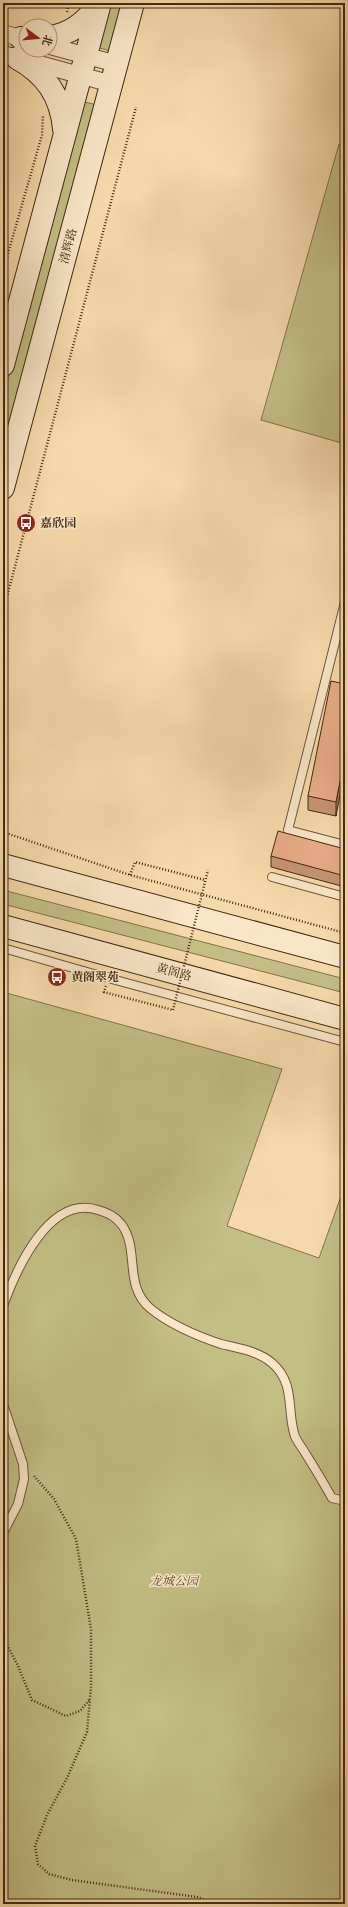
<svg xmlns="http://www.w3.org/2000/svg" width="348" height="1907" font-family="'IM FELL Great Primer','Noto Serif SC',serif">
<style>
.green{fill:#c2be84;stroke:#82744c}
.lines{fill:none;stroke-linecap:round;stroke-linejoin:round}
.lane-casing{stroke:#6f5639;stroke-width:10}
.street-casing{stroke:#6f5639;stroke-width:18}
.secondary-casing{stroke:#422a13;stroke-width:24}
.path{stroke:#422a13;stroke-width:2.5;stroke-dasharray:1 2;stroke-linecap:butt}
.lane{stroke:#f9e6c8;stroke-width:8}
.street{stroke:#f9e6c8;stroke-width:16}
.secondary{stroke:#f9e6c8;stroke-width:22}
.path-bridge{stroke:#422a13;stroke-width:2.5;stroke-dasharray:1 2;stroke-linecap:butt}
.wall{fill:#c79474;stroke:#422a13}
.shaded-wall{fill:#a2785e;stroke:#422a13}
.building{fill:#e7ac87;stroke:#422a13}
.labels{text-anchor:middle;stroke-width:3;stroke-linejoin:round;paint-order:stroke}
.street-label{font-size:12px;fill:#422a13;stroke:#f9e6c8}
.poi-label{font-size:12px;font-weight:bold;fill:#422a13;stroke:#f9e6c8;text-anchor:start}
.park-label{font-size:12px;font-style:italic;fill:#5c482a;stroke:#f9e6c8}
</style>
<rect width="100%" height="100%" fill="#f6d9aa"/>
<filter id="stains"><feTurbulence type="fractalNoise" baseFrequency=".005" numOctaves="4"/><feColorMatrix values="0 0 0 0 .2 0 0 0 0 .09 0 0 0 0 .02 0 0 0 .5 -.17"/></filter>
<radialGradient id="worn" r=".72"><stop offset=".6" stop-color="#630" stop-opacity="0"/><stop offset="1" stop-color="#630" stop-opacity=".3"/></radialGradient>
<path class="green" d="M 106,3 L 123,3 L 110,51 L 93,46 Z
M 84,102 L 98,105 L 3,461 L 3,398 Z
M 339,144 L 345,146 L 345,444 L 261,420 Z
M 3,890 L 345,979 L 345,993 L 3,904 Z
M 3,992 L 282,1069 L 227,1226 L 319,1258 L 345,1185 L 345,1904 L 3,1904 Z"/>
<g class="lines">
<g class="lane-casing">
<path id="lane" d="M 345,602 L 288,830 L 345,845
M 272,877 L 345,897
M 3,948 L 108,978 L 345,1042
M 3,1306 C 16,1270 49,1194 98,1210 C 108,1213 115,1216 122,1225 C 140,1251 123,1286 151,1309 C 171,1325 197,1336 221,1344 C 238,1348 258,1351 272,1363 C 295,1383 287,1408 294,1433 C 295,1439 301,1446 304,1451 C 314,1467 323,1482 332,1498 L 345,1501
M 3,1404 L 23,1464 L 24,1479 L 18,1504 L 3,1533"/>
</g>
<g class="street-casing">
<path id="street" d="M 3,33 L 26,40
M 50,46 L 117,64
M 3,54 L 112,84"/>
</g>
<g class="secondary-casing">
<path id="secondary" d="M 50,37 C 71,34 87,21 98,4
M 21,38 L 26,38
M 17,58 C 46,74 61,96 64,129
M 3,365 L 100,3
M 3,488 L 133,3
M 3,865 L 345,957
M 3,926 L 345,1019"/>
</g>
<path class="path" d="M 67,12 L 69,3
M 3,271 L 42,135 L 43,116
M 3,612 L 136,107
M 3,832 L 130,875 L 345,933
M 130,875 L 135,862 L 205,880
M 106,986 L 104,992 L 173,1010
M 34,1476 L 54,1499 L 76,1539 L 91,1629 L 91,1687 L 87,1732 L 67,1778 L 47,1815 L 35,1846 L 38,1864 L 49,1874 L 72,1880 L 197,1897 L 216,1904
M 3,1637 L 18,1666 L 32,1700 L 66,1716 L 80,1711 L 90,1699"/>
<use href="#lane" class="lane"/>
<use href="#street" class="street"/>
<use href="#secondary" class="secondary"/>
<path class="path-bridge" d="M 173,1010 L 208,870"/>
</g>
<path class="wall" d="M 345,684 L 336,816 L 308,810 L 308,796 Z
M 345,849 L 345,887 L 271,867 L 271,856 Z"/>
<path class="shaded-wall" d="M 345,756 L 345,769 L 336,816 L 336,802 Z"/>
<path class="building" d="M 331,681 L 345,684 L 345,756 L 336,802 L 308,796 Z
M 278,831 L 345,849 L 345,876 L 271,856 Z"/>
<defs>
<g id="bus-disc" transform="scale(1)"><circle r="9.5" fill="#8f2418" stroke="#f9e6c8"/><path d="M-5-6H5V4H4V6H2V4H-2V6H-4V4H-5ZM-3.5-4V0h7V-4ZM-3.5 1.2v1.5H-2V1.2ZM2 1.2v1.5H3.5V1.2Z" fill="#fff"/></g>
</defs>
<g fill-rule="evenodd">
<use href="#bus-disc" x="26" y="523"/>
<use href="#bus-disc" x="57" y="977"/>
</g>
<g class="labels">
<g class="street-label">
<text transform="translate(68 246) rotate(-75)" y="4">清辉路</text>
<text transform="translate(174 972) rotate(15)" y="4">黄阁路</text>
</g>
<g class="poi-label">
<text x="40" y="527">嘉欣园</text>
<text x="71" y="981">黄阁翠苑</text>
</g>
<g class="park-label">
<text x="174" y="1585">龙城公园</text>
</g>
</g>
<rect width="348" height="1907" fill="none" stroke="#f6d9aa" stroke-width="16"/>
<rect x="4" y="4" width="340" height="1899" fill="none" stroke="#422a13" stroke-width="2"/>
<rect x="8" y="8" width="332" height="1891" fill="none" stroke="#422a13"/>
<g transform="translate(38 38) rotate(106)"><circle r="19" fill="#f9e6c8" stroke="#b09b80"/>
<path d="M0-3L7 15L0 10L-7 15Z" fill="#8f2418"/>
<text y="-6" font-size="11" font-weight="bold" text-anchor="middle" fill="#422a13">北</text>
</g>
<rect width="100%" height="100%" filter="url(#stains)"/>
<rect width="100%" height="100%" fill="url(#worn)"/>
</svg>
